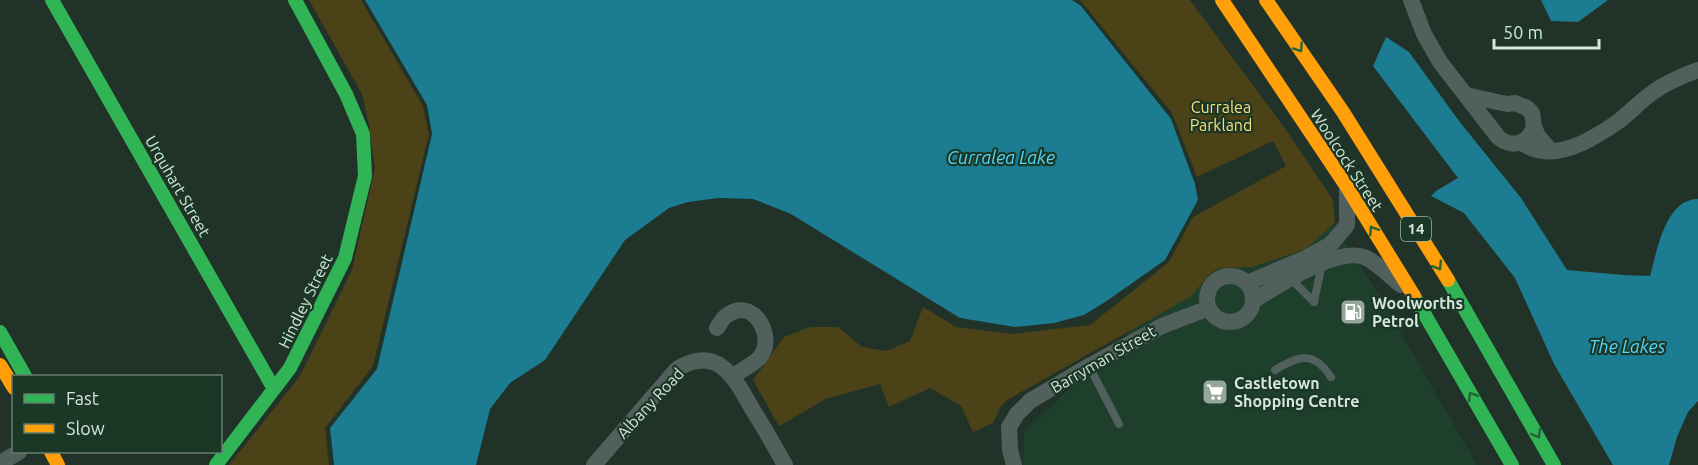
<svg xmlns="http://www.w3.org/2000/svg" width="1698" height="465" font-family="Ubuntu,sans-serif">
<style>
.built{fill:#1d3f2b}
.green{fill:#4b4217}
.water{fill:#1c7d92}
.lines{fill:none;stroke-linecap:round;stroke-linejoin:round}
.lane{stroke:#52605d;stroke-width:8}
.street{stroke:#52605d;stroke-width:16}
.fast{stroke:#30b455;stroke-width:14}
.slow{stroke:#ff9f0a;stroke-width:14}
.oneway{stroke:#226337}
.labels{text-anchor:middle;stroke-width:4.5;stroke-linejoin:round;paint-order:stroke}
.shield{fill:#1b3827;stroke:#9cb1a4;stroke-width:1.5}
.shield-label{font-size:15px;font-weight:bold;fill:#d4e5d9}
.park-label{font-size:16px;fill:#fcdf79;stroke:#1b3827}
.street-label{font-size:16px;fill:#d4e5d9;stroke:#1b3827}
.poi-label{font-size:16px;font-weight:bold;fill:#d4e5d9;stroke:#1b3827;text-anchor:start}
.water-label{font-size:18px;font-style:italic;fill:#51d9fe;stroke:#1b3827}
</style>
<rect width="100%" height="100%" fill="#213228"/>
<path class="built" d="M 1315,197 L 1380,296 L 1477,465 L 1023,465 L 1024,432 L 1210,255 Z"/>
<path class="green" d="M 309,0 L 361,0 L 423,106 L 429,134 L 373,366 L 325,428 L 329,465 L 229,465 L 300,376 L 352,270 L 375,168 L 369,125 L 362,94 Z
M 1080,0 L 1190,0 L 1286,130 L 1333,200 L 1335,223 L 1306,249 L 1252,267 L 1220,268 L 1212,272 L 1190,297 L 1007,400 L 1000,408 L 993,423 L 973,432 L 961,406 L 930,388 L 889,407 L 880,384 L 826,399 L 779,426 L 753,380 L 784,337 L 810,327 L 838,327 L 862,347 L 886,351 L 910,341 L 923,307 L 956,327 L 1012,334 L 1090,325 L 1169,262 L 1193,217 L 1286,166 L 1273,141 L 1197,177 L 1172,113 Z"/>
<path class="water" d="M 365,0 L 1072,0 L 1081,6 L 1171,119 L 1195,184 L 1198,200 L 1165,260 L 1108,300 L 1084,315 L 1054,323 L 1015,327 L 960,318 L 791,214 L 753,199 L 718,198 L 688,202 L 669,208 L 625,240 L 545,360 L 510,383 L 490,409 L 476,465 L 334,465 L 330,428 L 377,369 L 432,134 L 427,105 Z
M 1541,0 L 1608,0 L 1578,22 L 1551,21 Z
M 1386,37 L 1409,52 L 1459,121 L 1521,198 L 1567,270 L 1623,275 L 1650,276 C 1657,252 1665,199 1698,199 L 1698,401 L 1688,412 L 1677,437 L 1669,465 L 1613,465 L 1554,364 L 1515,278 L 1464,213 L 1431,196 L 1436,191 L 1458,178 L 1373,66 Z"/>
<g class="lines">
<path class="lane" d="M 1291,279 L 1314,302
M 1314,302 L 1322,264
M 1089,366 L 1119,424
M 1275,370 C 1299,356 1313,350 1331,377"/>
<path class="street" d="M 1411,0 L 1424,34 L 1440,62 L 1498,137 C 1512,149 1528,144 1534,127
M 1466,95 L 1497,102 L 1508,104 L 1515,103 L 1527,108 L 1532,113 L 1534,127 L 1538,136 L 1551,151
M 1522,143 C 1552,164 1590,141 1616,123 C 1629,114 1639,102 1652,93 C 1665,83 1682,76 1698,70
M1207 299a23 23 0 1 1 46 0a23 23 0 1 1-46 0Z
M 1247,283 L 1306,258 L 1331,244 L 1347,225 L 1347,191
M 1253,301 C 1277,286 1336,247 1364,257 C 1377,262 1389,276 1401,285
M 717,328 C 720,323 724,316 729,314 C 754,298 776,337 760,357 C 756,363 740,371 733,376
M 0,463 L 19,452
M 594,465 L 677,369 C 720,343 736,381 754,412 C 765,429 775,447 785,465
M 1014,465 L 1010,450 L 1009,427 L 1017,414 L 1030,401 L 1089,366 L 1162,326 L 1209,308"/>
<path class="fast" d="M 52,0 L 274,389
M 1448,280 L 1554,465
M 1414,296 L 1512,465
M 0,332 L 25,376
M 216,465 L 290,368 L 345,258 L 365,176 L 363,134 L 346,94 L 295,0"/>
<path class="slow" d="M 1222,0 L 1347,187 L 1414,296
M 1266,0 L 1343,112 L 1448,280
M 0,365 L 14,388
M 51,452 L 58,465"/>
</g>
<defs><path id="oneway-chevron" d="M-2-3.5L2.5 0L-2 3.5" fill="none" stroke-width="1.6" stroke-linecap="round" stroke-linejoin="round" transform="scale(1.5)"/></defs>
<g class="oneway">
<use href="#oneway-chevron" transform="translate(1299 48) rotate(56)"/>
<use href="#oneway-chevron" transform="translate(1373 230) rotate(-122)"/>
<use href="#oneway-chevron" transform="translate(1438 266) rotate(58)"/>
<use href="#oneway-chevron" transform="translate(1472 396) rotate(-120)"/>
<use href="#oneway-chevron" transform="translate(1537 434) rotate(61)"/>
</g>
<defs>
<g id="fuel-square" transform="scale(1.35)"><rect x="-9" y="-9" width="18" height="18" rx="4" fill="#95a69b" stroke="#1b3827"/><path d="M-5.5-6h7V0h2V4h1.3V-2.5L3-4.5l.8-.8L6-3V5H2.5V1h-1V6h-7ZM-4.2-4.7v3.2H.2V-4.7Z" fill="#fff"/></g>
<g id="supermarket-square" transform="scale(1.35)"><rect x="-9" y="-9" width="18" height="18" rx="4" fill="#95a69b" stroke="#1b3827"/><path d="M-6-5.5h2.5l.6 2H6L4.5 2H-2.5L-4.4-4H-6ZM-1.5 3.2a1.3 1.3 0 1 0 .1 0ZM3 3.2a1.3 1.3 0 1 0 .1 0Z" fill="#fff"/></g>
</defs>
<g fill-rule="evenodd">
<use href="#fuel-square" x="1353" y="312"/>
<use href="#supermarket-square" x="1215" y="392"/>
</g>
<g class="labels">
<rect class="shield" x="1401" y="217" width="30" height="24" rx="4.5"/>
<g class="shield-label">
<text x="1416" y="234">14</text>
</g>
<g class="park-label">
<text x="1221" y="113">Curralea<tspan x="1221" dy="18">Parkland</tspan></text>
</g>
<g class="street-label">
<text transform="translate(1347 160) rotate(57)" y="6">Woolcock Street</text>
<text transform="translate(178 186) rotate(60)" y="6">Urquhart Street</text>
<text transform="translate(305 301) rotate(-64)" y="6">Hindley Street</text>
<text transform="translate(1103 359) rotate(-30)" y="6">Barryman Street</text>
<text transform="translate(650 403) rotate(-47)" y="6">Albany Road</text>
</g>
<g class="poi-label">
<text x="1372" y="309">Woolworths<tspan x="1372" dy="18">Petrol</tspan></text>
<text x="1234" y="389">Castletown<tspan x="1234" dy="18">Shopping Centre</tspan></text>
</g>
<g class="water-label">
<text x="1001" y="164">Curralea Lake</text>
<text x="1627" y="353">The Lakes</text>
</g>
</g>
<rect x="12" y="375" width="210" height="78" fill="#1b3827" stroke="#657d6e" stroke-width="1.5"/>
<rect x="24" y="394" width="30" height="9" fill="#30b455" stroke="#657d6e" stroke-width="1.5"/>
<text x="66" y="405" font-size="18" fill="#d4e5d9">Fast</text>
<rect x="24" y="424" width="30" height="9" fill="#ff9f0a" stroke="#657d6e" stroke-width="1.5"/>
<text x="66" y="435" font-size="18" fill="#d4e5d9">Slow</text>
<path d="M1494 39v9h105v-9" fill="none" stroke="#d4e5d9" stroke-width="3"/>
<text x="1503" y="39" font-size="18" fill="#d4e5d9" stroke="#1b3827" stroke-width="4.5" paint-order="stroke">50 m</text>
</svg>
